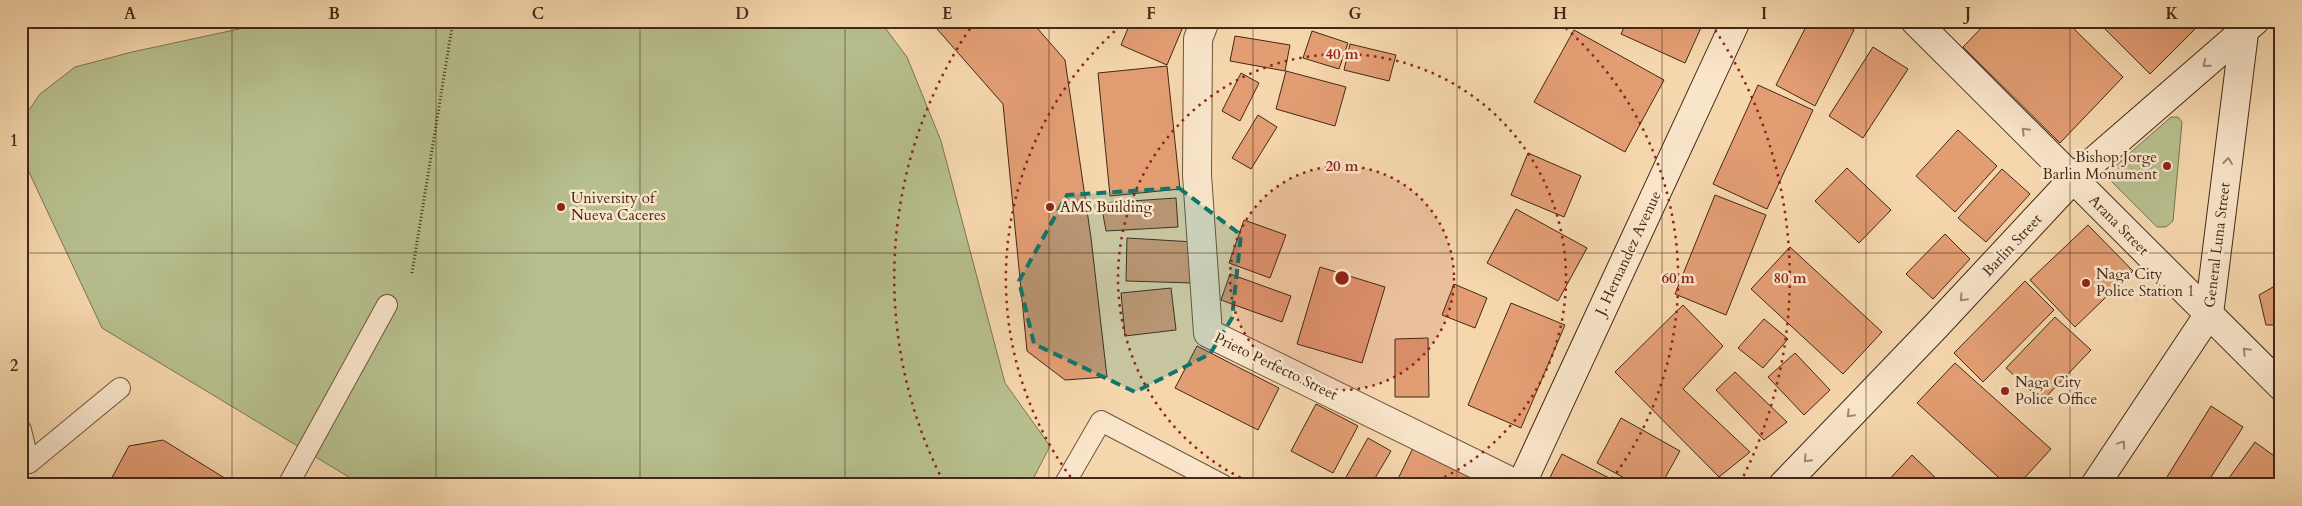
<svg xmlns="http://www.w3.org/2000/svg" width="2302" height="506" font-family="Cardo,serif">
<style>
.green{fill:#b7bf8e;stroke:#7d7453}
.building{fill:#e39d73;stroke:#432818}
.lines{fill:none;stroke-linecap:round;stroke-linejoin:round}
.lane-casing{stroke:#70543d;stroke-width:22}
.street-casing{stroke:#70543d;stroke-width:30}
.secondary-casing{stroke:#432818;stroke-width:30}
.path{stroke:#432818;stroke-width:3;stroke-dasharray:1 2.5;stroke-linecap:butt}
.lane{stroke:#f9e5ca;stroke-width:20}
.street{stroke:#f9e5ca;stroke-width:28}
.secondary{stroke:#f9e5ca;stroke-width:28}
.oneway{stroke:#9e8671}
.marked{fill:#0f766e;fill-opacity:0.2;stroke:#0f766e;stroke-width:4;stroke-dasharray:10 6;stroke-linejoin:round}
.grid{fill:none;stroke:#432818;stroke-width:1;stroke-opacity:0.55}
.ring{fill:none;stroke:#8f2418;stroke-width:2.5;stroke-dasharray:2.5 5}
.poi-dot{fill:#8f2418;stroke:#f9e5ca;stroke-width:2}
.labels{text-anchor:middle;stroke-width:5;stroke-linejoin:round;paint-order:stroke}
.poi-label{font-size:15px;fill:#432818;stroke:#f9e5ca;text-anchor:start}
.street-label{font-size:15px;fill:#432818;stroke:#f9e5ca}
.centre{fill:#8f2418;stroke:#f9e5ca;stroke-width:2.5}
.ring-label{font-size:15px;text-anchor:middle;font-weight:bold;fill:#8f2418;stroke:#f9e5ca;stroke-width:5;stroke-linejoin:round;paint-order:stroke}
.neatline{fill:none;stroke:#432818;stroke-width:2}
.grid-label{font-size:16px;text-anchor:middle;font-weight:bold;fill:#432818}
</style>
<rect width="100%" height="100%" fill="#f6d7ad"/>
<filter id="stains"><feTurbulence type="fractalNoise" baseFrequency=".004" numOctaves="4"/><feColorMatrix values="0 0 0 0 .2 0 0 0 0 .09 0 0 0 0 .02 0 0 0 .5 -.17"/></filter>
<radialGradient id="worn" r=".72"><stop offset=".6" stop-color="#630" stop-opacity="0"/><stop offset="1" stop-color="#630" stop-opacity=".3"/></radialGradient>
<path class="green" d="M 276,21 L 880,21 L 907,57 L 941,141 L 1005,383 L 1050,446 L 1030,485 L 362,485 L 102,328 L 21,155 L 22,120 L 40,94 L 75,67 L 132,52 Z
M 2171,117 L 2178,117 L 2182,122 L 2173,221 L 2166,227 L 2157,227 L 2110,180 L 2113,168 Z"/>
<path class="building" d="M 930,21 L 1031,21 L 1065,60 L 1091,238 L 1107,377 L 1065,380 L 1027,351 L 1003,104 Z
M 1131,21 L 1166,21 L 1182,29 L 1167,65 L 1121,45 Z
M 1596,21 L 1612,21 L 1610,27 Z
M 1627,21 L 1704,21 L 1685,63 L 1621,34 Z
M 1809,21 L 1838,21 L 1854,30 L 1815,106 L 1776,85 Z
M 1988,21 L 2066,21 L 2123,77 L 2060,143 L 1963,47 Z
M 2097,21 L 2203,21 L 2150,74 Z
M 1574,30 L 1664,80 L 1625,152 L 1534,102 Z
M 1312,31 L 1348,43 L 1339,69 L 1303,58 Z
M 1235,36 L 1290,45 L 1285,71 L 1230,61 Z
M 1350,44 L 1396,55 L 1389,81 L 1344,70 Z
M 1873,47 L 1908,69 L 1863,138 L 1829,116 Z
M 1167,66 L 1180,189 L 1110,196 L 1098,73 Z
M 1286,71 L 1346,87 L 1335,126 L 1276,109 Z
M 1241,73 L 1259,83 L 1240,121 L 1222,111 Z
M 1758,85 L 1813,110 L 1767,209 L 1713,184 Z
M 1258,115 L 1277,127 L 1251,169 L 1232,158 Z
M 1958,130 L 1997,166 L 1955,212 L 1916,176 Z
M 1528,153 L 1581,176 L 1564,217 L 1511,195 Z
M 1847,168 L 1891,210 L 1859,243 L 1815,201 Z
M 2002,169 L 2030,194 L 1986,242 L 1958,218 Z
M 1715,195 L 1766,215 L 1726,315 L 1675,294 Z
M 1176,198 L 1178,227 L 1106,231 L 1101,203 Z
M 1516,209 L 1587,248 L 1558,301 L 1487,263 Z
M 1244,220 L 1286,235 L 1270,278 L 1229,263 Z
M 2088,225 L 2133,271 L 2075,327 L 2030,280 Z
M 1945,234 L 1970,259 L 1933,299 L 1906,274 Z
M 1127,238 L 1194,242 L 1193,283 L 1126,281 Z
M 2281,239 L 2281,325 L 2266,325 L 2259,295 L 2280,283 Z
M 1790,247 L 1882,332 L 1843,374 L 1751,289 Z
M 1320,267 L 1385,287 L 1362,363 L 1297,344 Z
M 1230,274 L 1291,296 L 1282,322 L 1221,300 Z
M 2025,281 L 2054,310 L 1983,382 L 1954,353 Z
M 1454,284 L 1487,298 L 1475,328 L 1442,315 Z
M 1171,288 L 1176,330 L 1125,336 L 1121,293 Z
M 1511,303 L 1565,325 L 1521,428 L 1468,405 Z
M 1683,305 L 1723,346 L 1683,389 L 1750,452 L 1719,477 L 1615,372 Z
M 2055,317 L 2091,350 L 2042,401 L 2006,368 Z
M 1764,319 L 1788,339 L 1763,368 L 1738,348 Z
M 1428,338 L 1429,397 L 1395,397 L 1395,339 Z
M 1197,346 L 1279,388 L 1258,430 L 1175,388 Z
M 1795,353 L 1830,390 L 1804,415 L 1768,377 Z
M 1955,363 L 2051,449 L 2018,485 L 2007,485 L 1917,403 Z
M 1735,372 L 1787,422 L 1764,440 L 1716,390 Z
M 1316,404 L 1358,426 L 1333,473 L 1291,451 Z
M 2211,406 L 2243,427 L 2206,485 L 2162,485 Z
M 1621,418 L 1680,451 L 1661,485 L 1637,485 L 1597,463 Z
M 1368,438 L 1391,451 L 1371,485 L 1356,485 L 1345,479 Z
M 163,440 L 236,485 L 108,485 L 129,446 Z
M 2255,442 L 2281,461 L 2281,485 L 2224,485 Z
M 1415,444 L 1484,478 L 1481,485 L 1395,485 Z
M 1562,454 L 1623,485 L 1546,485 Z
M 1912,455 L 1943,485 L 1884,485 Z"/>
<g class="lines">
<g class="lane-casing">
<path id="lane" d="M 21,430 L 29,463 L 120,388
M 288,485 L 387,305
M 1064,485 L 1101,421 L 1223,485"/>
</g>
<g class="street-casing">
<path id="street" d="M 1205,21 L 1198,39 L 1197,175 L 1208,333 L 1518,485"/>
</g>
<g class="secondary-casing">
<path id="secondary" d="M 1915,21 L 2281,386
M 1521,485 L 1736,21
M 1783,485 L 1935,327 L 2073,179 L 2255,21
M 2095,485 L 2209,314 L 2244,33"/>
</g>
<path class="path" d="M 412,273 L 453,21"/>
<use href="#lane" class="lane"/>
<use href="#street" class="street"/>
<use href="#secondary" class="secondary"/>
</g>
<defs><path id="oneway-chevron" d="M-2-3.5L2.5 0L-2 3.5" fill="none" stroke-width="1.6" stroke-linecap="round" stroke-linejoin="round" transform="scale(1.25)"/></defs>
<g class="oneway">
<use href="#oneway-chevron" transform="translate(2206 64) rotate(141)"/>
<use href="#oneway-chevron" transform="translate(2025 131) rotate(-135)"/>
<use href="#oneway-chevron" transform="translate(2228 161) rotate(-83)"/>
<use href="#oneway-chevron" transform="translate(1963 298) rotate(133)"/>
<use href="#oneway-chevron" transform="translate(2246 351) rotate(-135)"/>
<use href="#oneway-chevron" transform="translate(1850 414) rotate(135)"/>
<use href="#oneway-chevron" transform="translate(2122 444) rotate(-56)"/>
<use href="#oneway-chevron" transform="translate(1807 459) rotate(133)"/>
</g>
<path class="marked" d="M 1179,188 L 1241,235 L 1232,318 L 1210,354 L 1135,392 L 1034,344 L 1019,281 L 1067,195 Z"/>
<path class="grid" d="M 232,21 L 232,485M 436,21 L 436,485M 640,21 L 640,485M 845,21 L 845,485M 1049,21 L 1049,485M 1253,21 L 1253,485M 1457,21 L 1457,485M 1662,21 L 1662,485M 1866,21 L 1866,485M 2070,21 L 2070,485M 21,253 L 2281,253"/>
<circle cx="1342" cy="278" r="112" fill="#8f2418" fill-opacity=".12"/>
<g class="ring">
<circle cx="1342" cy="278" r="112"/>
<path d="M1254 484A224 224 0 1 1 1430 484"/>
<path d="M1075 483A336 336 0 0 1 1124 23M1560 23A336 336 0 0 1 1609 483"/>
<path d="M943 481A448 448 0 0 1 973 24M1711 24A448 448 0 0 1 1741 481"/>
</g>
<g class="poi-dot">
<circle cx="2167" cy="166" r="5"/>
<circle cx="561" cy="207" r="5"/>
<circle cx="1050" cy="207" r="5"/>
<circle cx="2086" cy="283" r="5"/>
<circle cx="2005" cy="391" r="5"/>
</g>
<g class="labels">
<g class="poi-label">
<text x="2157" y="162" text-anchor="end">Bishop Jorge<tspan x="2157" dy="17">Barlin Monument</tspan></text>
<text x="571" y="203">University of<tspan x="571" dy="17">Nueva Caceres</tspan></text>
<text x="1060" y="212">AMS Building</text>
<text x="2096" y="279">Naga City<tspan x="2096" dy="17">Police Station 1</tspan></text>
<text x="2015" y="387">Naga City<tspan x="2015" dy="17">Police Office</tspan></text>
</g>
<g class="street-label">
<text transform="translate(2119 225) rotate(45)" y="5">Arana Street</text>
<text transform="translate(2012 245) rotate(-47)" y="5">Barlin Street</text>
<text transform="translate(2217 245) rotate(-83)" y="5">General Luna Street</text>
<text transform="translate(1628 253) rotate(-65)" y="5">J. Hernandez Avenue</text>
<text transform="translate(1276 366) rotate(26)" y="5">Prieto Perfecto Street</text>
</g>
</g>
<circle cx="1342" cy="278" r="8" class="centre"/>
<g class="ring-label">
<text x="1342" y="59">40 m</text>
<text x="1342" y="171">20 m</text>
<text x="1678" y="283">60 m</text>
<text x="1790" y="283">80 m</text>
</g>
<rect width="2302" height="506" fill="none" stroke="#f6d7ad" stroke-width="55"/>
<rect x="28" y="28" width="2246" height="450" class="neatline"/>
<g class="grid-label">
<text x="130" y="19">A</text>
<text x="334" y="19">B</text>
<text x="538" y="19">C</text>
<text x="742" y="19">D</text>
<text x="947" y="19">E</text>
<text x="1151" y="19">F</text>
<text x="1355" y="19">G</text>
<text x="1560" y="19">H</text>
<text x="1764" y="19">I</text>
<text x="1968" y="19">J</text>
<text x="2172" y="19">K</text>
<text x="14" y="146">1</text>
<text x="14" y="371">2</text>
</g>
<rect width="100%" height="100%" filter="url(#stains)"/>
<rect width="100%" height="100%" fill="url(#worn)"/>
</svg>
